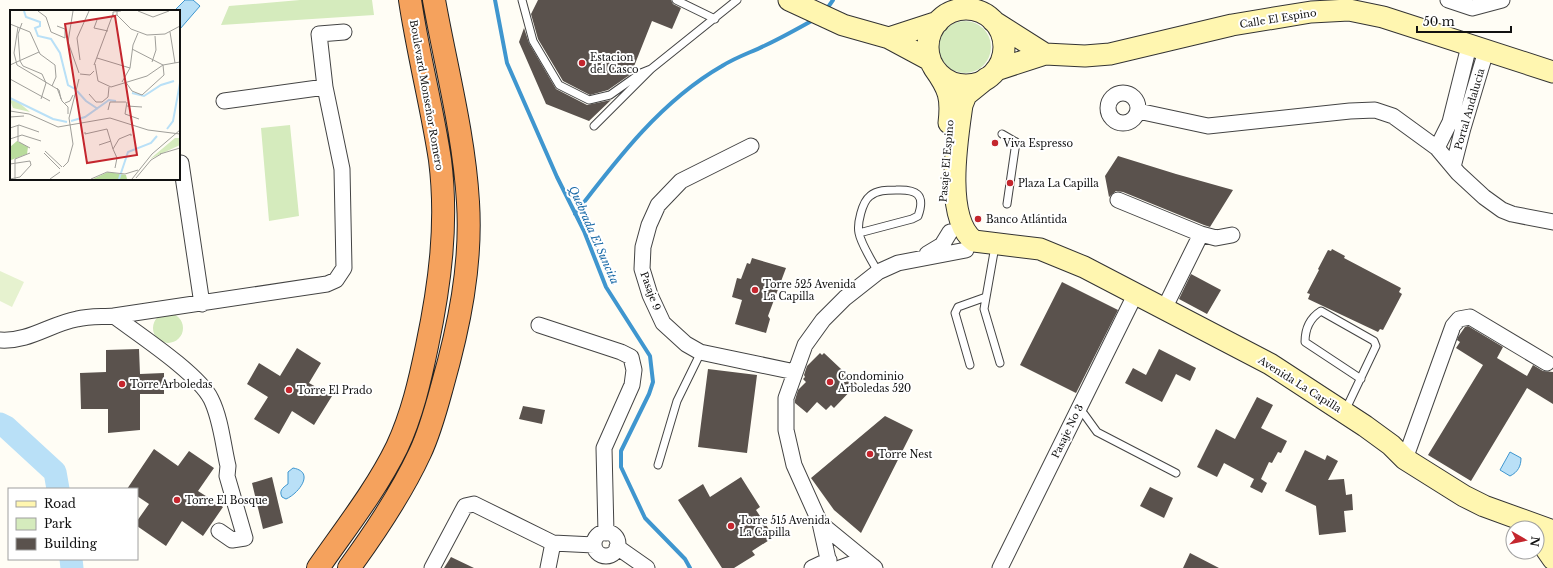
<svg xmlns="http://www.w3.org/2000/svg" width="1553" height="568" font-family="'Libre Baskerville',serif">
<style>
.green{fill:#d5ebbd}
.pitch{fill:#e6f2cf}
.water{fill:#b9e0f7;stroke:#3f96cf}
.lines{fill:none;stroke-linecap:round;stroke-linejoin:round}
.stream{stroke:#3f96cf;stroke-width:4}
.river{stroke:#b9e0f7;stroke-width:23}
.building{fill:#5a524d}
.lane-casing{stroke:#444;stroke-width:9}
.street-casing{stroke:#444;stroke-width:17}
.secondary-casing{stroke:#333;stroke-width:23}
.highway-casing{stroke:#222;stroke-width:24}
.lane{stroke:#fff;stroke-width:7}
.street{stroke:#fff;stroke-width:15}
.secondary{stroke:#fff6b0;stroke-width:21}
.highway{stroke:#f5a25d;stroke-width:22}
.poi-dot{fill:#c4262e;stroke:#fff;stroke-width:1.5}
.labels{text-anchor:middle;stroke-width:4;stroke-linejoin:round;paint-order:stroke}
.street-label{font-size:10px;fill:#111;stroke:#fff}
.poi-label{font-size:10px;fill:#111;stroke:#fff;text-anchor:start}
.water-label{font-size:11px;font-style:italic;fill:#1768a6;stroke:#fff}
.inset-river{fill:none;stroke:#b9e0f7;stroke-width:2}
.inset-road{fill:none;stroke:#a09f9a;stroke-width:1}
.view{fill:#c4262e;fill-opacity:0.15;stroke:#c4262e;stroke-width:2}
.inset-edge{fill:none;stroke:#111;stroke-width:2}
</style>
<rect width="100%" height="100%" fill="#fffdf5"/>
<path class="green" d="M 300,0 L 372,0 L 374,15 L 221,25 L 229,6 Z
M939 47a26 26 0 1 1 52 0a26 26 0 1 1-52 0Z
M 290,125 L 299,216 L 269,221 L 261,128 Z
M153 328a15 15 0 1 1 30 0a15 15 0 1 1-30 0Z"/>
<path class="pitch" d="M 0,271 L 24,282 L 12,307 L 0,301 Z"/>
<path class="water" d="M 185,0 L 193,0 L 200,6 L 180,29 L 179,11 L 174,11 Z
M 1510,452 L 1521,458 C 1521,466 1518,472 1510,476 L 1500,470 Z
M 293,468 C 316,472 298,494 286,499 L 282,497 C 279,491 282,488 288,484 L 288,472 Z"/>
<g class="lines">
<path class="stream" d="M 495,0 L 507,63 L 557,177 L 584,231 L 606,287 L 650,356 L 653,382 L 649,394 L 621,451 L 621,467 L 645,518 L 685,559 L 690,568
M 826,10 L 833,0
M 575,214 C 617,159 661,101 722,66 C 736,57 752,52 766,45 C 783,37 799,28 815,19"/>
<path class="river" d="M 0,424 L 6,427 L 55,472 L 58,489
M 71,559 L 72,568"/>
</g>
<path class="building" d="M 538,0 L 671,0 L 673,4 L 681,8 L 672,29 L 652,21 L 631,74 L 608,90 L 590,95 L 563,81 L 538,39 L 531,14 Z
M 524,28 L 529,43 L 556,89 L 587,105 L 611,100 L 589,121 L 546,104 L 519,42 Z
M 1118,156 L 1176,174 L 1233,190 L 1210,227 L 1204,225 L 1123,192 L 1116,191 L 1109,197 L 1105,176 Z
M 1332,249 L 1345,256 L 1344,258 L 1401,288 L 1399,292 L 1402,294 L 1383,330 L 1380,329 L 1378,332 L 1308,299 L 1310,294 L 1307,293 L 1319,270 L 1318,269 L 1328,250 L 1331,251 Z
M 752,258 L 786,268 L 768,316 L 770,319 L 766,333 L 735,324 L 742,300 L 732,297 L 737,278 L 741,279 L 747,263 L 750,264 Z
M 1191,274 L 1221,290 L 1207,314 L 1179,299 Z
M 1062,282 L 1118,310 L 1076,393 L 1020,365 Z
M 1468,326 L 1503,347 L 1497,358 L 1527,376 L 1533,365 L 1543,371 L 1553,372 L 1553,404 L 1527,388 L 1471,481 L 1428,455 L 1483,365 L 1456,348 L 1460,342 L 1457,340 L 1458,337 L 1465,327 Z
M 297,348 L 321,363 L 309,383 L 332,396 L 314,425 L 292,411 L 279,434 L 254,419 L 268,397 L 247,384 L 259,363 L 280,376 Z
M 139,349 L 140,374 L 164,373 L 164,394 L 140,394 L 140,430 L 108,433 L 108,409 L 81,409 L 80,373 L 106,372 L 106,350 Z
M 1159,349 L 1196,368 L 1190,381 L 1176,374 L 1162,402 L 1125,383 L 1133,368 L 1146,375 Z
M 820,353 L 822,355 L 824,353 L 857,384 L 834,408 L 831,405 L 826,410 L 817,402 L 807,413 L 795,403 L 795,400 L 798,390 L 806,382 L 803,379 L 805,377 L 804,375 L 807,366 Z
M 708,369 L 757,375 L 747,453 L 698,447 Z
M 1257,397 L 1273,405 L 1261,428 L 1287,441 L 1281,453 L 1278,452 L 1272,463 L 1269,462 L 1261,479 L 1267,483 L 1262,493 L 1250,487 L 1254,479 L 1224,463 L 1217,477 L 1197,467 L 1216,429 L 1235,439 Z
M 523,406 L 545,410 L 542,424 L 519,419 Z
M 885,416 L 913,430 L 861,533 L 834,510 L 811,478 Z
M 154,449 L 178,466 L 189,451 L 214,468 L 198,491 L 223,507 L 203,536 L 182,521 L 166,546 L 137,526 L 137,521 L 149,504 L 137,496 L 137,489 L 127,489 Z
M 1305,450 L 1325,460 L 1327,455 L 1338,461 L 1328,480 L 1344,479 L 1346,495 L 1352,494 L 1353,510 L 1344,511 L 1346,532 L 1319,535 L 1316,506 L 1285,491 Z
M 272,477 L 283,523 L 263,529 L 252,483 Z
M 741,477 L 760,507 L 756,510 L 774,537 L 752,551 L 755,555 L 734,568 L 722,568 L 678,500 L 703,484 L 710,497 Z
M 1150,487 L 1173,498 L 1164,518 L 1140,506 Z
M 1190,553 L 1219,568 L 1183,568 Z
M 451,557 L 474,568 L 444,568 Z"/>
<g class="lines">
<g class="lane-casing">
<path id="lane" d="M 522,0 L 533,41 L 559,85 L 589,100 L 610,95 L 641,73 L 651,69
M 676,0 L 715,19
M 594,126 L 651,69 L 737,0
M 1002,134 L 1016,142 L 1007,204
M 859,233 L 912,219 L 918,216 C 926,194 916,189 896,190 C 887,190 877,190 870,196 C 862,202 857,224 859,233 C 861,244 872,261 878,272
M 994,252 L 984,309 L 1000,363
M 970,365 L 955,313 L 958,307 L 986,297
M 1077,410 L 1084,414 L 1097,432 L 1176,473
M 1345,411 L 1376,346 L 1374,341 L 1321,311 C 1310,318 1305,328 1305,342 L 1361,379
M 658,465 L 677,401 L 701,352"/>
</g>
<g class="street-casing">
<path id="street" d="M 1448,0 L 1472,8 L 1502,0
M1108 108a15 15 0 1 1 30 0a15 15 0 1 1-30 0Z
M 224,101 L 325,87
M 1138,111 L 1208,126 L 1350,111 L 1375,110 L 1393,116 L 1437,148 L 1458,173 L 1484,197 L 1502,210 L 1512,214 L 1553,222
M 751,146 L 681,181 L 658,205 L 649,225 L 643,247 L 642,269 L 650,295 L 663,323 L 686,344 L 700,352 L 795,372
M 1437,148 L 1450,122 L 1469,46
M 181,163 L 202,304
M 1453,167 L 1463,128 L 1486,51
M 1118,200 L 1201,234 L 1216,238 L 1232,235
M 927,254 L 942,245 L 950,232
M 1164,309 L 1201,234
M 539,325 L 621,352 L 631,357 L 634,370 L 632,385 L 604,448 L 606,533
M 0,340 C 29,342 50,324 77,319 C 89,316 102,317 114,316
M 1405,459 L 1453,326 L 1459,319 L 1470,317 L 1547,363
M 820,523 L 875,568
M 219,531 L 232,540 L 245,538 L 227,476 L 228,466 C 223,445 221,419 211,399 C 199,374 138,334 114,316 L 327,284 L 336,280 L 344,268 L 342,169 L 325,87 L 319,34 L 344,32
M594 544a12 12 0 1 1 24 0a12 12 0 1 1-24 0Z
M 617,547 L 647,568
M 432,568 L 465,506 L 474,504 L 553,543 L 594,545
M 548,568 L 553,543
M 812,568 L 829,560
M 830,568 L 820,523 L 794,465 L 786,430 L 786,398 L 805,345 L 823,320 L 845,298 L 878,272 L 898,263 L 966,250
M 840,568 L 851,564 L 874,567
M 1000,568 L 1135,295"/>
</g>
<g class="secondary-casing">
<path id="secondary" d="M 789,0 L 843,25 L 889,38 L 930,60
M928 47a38 38 0 1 1 76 0a38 38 0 1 1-76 0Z
M 993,21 L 1045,54
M 889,38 L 938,22
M 934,68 C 949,89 952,98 949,123
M 996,70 L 1045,54 L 1085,56 L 1110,54 L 1232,25 L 1311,12 L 1349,10 L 1383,17 L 1553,72
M 987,78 L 966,95 L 962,105 C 957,140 944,218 974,241 L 1040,249 L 1084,267 L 1270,364 L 1365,426 L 1391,445 L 1405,459 L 1464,496 L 1484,506 L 1553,531
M 1537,536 L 1553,559"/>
</g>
<g class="highway-casing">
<path id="highway" d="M 318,568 C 345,529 376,490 397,447 C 412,415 420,380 427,346 C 440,284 448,223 440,160 C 432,107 418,54 410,0
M 349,568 C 376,531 401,494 420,453 C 430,432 436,409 442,387 C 459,327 472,265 468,202 C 464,134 446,67 434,0"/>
</g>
<use href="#lane" class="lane"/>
<use href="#street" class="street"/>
<use href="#secondary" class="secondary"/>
<use href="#highway" class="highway"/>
</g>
<g class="poi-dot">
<circle cx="582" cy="63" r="4"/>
<circle cx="995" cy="143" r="4"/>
<circle cx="1010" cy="183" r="4"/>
<circle cx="978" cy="219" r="4"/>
<circle cx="755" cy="290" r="4"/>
<circle cx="830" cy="382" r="4"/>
<circle cx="122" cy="384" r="4"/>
<circle cx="289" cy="390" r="4"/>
<circle cx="870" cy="454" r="4"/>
<circle cx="177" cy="500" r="4"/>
<circle cx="731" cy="526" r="4"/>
</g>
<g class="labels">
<g class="street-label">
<text transform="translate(1278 18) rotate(-9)" y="4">Calle El Espino</text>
<text transform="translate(427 95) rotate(80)" y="4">Boulevard Monseñor Romero</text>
<text transform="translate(1469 109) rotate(-74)" y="4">Portal Andalucia</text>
<text transform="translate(946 161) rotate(-85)" y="4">Pasaje El Espino</text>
<text transform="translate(651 291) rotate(70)" y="4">Pasaje 9</text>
<text transform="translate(1300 384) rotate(32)" y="4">Avenida La Capilla</text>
<text transform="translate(1067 431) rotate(-64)" y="4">Pasaje No 3</text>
</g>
<g class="poi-label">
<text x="590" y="61">Estacion<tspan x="590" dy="12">del Casco</tspan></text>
<text x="1003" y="147">Viva Espresso</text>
<text x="1018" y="187">Plaza La Capilla</text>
<text x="986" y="223">Banco Atlántida</text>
<text x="763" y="288">Torre 525 Avenida<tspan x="763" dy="12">La Capilla</tspan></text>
<text x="838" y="380">Condominio<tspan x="838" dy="12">Arboledas 520</tspan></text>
<text x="130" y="388">Torre Arboledas</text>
<text x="297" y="394">Torre El Prado</text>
<text x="878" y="458">Torre Nest</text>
<text x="185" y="504">Torre El Bosque</text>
<text x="739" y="524">Torre 515 Avenida<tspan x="739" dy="12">La Capilla</tspan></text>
</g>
<g class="water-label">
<text transform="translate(594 235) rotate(66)" y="4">Quebrada El Suncita</text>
</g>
</g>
<g transform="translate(10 10)">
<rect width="170" height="170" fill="#fffdf5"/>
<path d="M 0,90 L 7,91 L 20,102 L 3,98 ZM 165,128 L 170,128 L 170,135 L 140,149 Z" fill="#d5ebbd"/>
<path d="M 7,131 L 18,137 L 17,144 L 1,150 L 0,137 ZM 98,162 L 116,165 L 117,169 L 83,169 Z" fill="#b9dc9c"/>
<path class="inset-river" d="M 14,1 L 16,7 L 30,12 L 30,16 L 25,18 L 28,26 L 41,29 L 50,43 L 58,75 L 65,79M 67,81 L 76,91 L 88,99M 122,83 L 134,86 L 151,75 L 164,71M 0,88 L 43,109 L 57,112M 61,111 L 75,107 L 99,90 L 106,91M 157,119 L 163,111 L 170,73M 109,169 L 118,142 L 141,133 L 147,126"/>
<path class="inset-road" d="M 28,1 L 36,7 L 41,22 L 55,28 L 55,19 L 47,16M 63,1 L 58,32 L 69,63M 128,1 L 143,7 L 159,1M 107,2 L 107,5 L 103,6 L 103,2 L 111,1M 107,5 L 121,19 L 137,25 L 155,24 L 170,16M 87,10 L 84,18 L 98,21M 12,13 L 8,24 L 10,51 L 13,56 L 32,64 L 36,73 L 31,89M 0,14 L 20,22 L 30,44 L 45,55 L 46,67 L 42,76M 8,17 L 4,43 L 7,55 L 49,80 L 51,89M 160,22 L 165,53M 87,48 L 120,58M 70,50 L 67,28 L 79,1M 142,52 L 146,40 L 145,26M 85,54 L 88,71 L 101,77 L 137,66 L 153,55 L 170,52M 0,55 L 29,42M 84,55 L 103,4M 70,64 L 80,65 L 84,61M 0,69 L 40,91M 115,71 L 122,81 L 132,85 L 154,65 L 153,55 L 122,39M 112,72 L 120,58 L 123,35 L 128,23M 47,78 L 52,91 L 58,97 L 58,104M 79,84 L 86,92 L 92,92 L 98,87 L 99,77M 117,92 L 115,104 L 129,109M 55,93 L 60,91 L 63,85M 117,96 L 132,97M 98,100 L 100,92 L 116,92M 0,101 L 19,104 L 48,117 L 100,108 L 138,120 L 170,124M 0,107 L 14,106M 8,115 L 8,132M 0,118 L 9,115 L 29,122M 75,122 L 75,124 L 97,119 L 103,139 L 109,129 L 121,124 L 121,126M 0,129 L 12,125 L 31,131M 9,132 L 20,138M 89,135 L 101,131M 103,139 L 107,148 L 105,158M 35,141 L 52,157M 34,143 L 50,159M 150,144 L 170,138M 0,154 L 20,151 L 21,155 L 10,167 L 0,169M 53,157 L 58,152 L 63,134 L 59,108 L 69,69M 126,168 L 141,150 L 151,144M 5,169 L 5,149 L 20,143M 40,169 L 50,162M 81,169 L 97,162 L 115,164 L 128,160M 122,169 L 142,144 L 170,120"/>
<path class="view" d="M 105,6 L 127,145 L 77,153 L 55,14 Z"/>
<rect width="170" height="170" class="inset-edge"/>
</g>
<rect x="8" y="488" width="130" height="72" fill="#ffffff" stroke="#a0a0a0"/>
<rect x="16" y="501" width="20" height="6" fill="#fff6b0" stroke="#a0a0a0"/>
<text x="44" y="508" font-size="12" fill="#111111">Road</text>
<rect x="16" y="518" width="20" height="12" fill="#d5ebbd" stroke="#a0a0a0"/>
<text x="44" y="528" font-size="12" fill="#111111">Park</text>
<rect x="16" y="538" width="20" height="12" fill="#5a524d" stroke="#a0a0a0"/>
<text x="44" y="548" font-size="12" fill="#111111">Building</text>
<g transform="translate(1525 540) rotate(99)"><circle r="19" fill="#ffffff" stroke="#a0a0a0"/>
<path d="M0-3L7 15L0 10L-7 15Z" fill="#c4262e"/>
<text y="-6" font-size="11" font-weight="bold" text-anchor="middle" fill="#111111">N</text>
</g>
<path d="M1417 26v6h94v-6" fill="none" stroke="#111111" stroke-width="2"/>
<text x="1423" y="26" font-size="12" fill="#111111" stroke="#ffffff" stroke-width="3" paint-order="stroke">50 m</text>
</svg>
